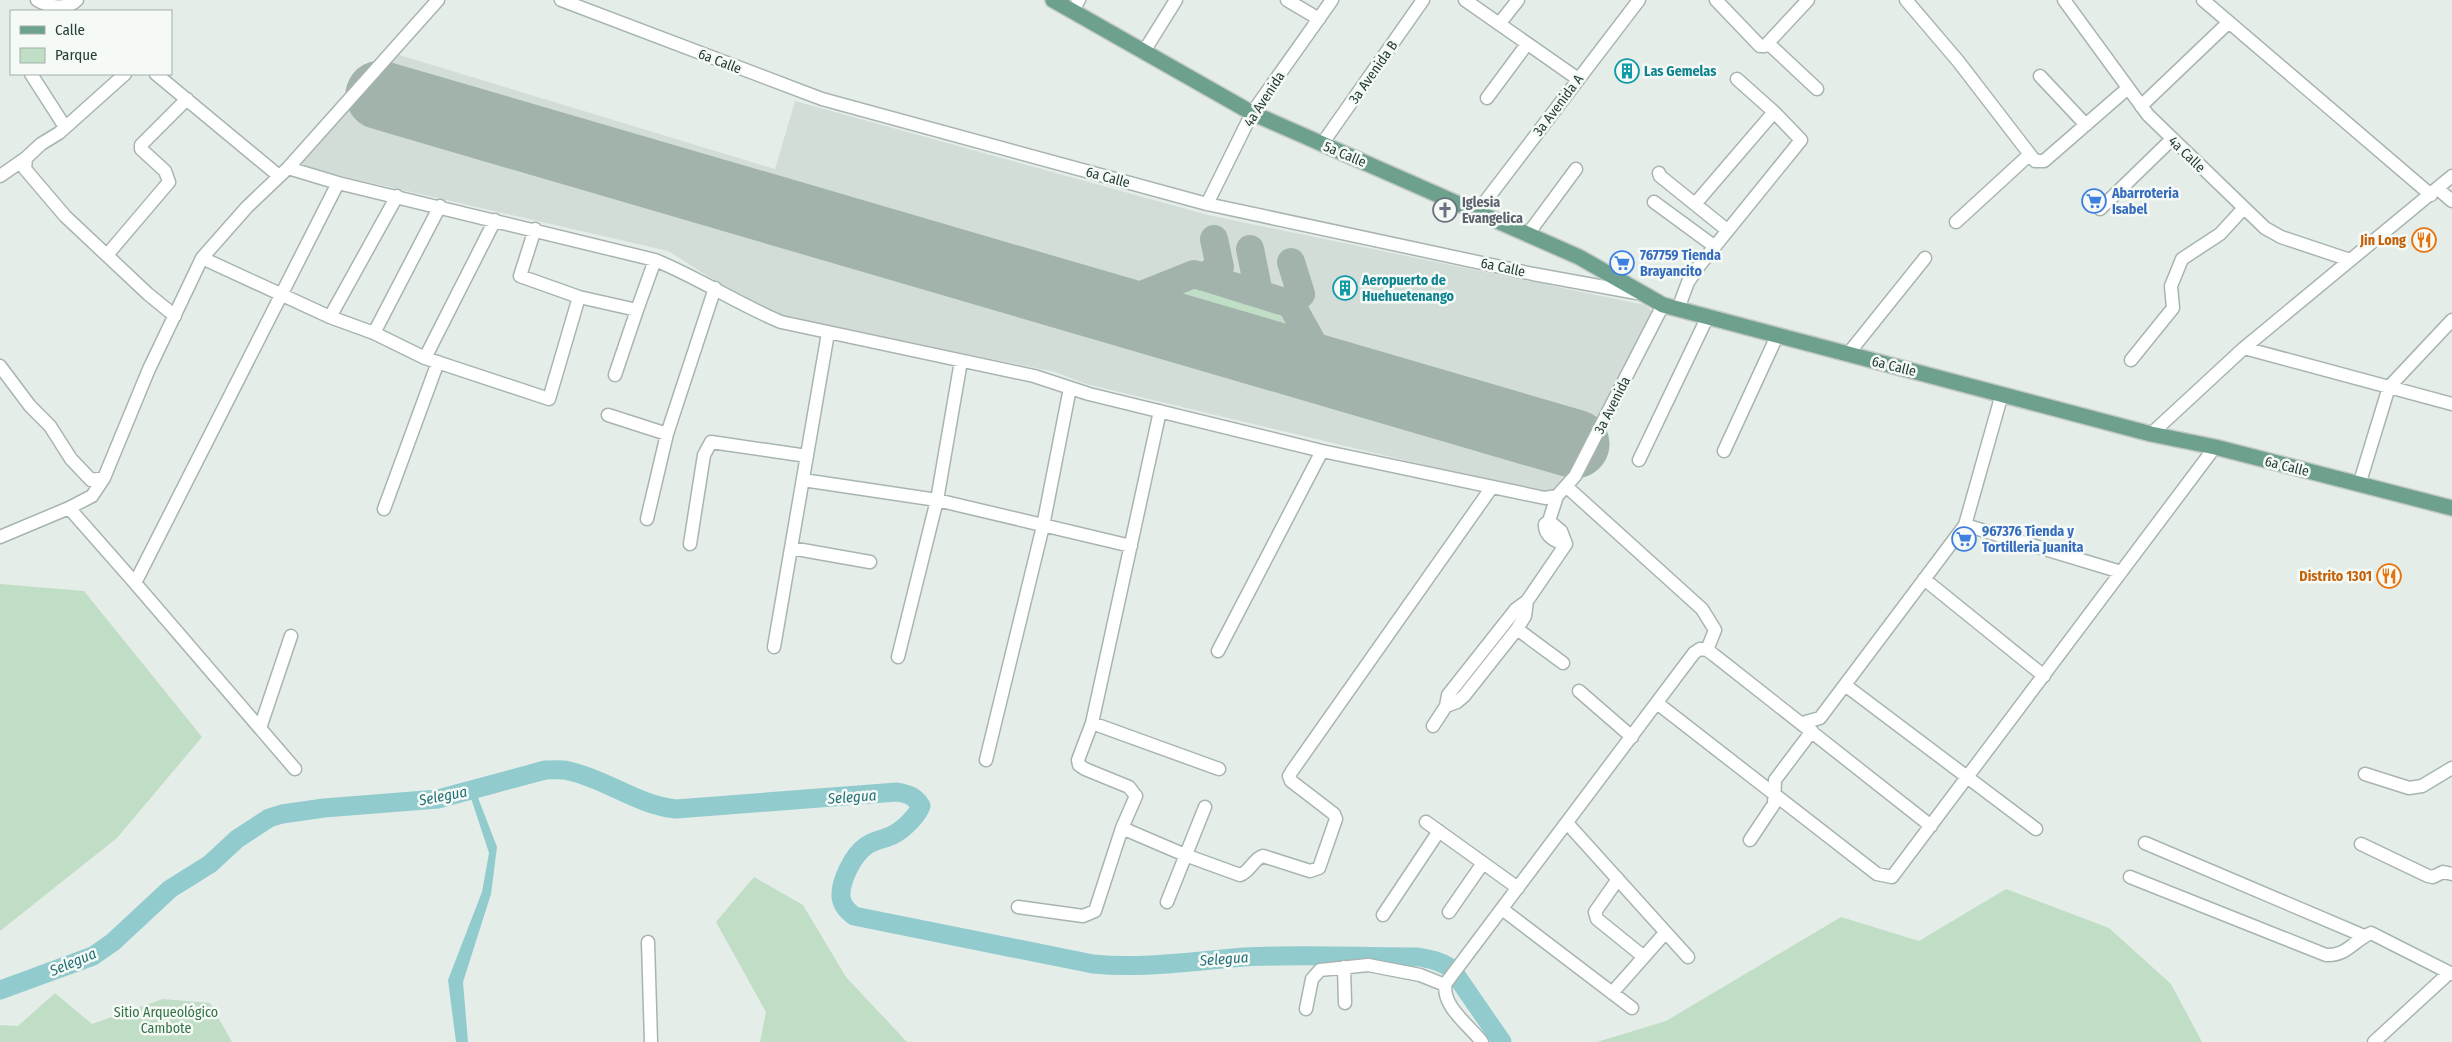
<svg xmlns="http://www.w3.org/2000/svg" width="2452" height="1042" font-family="'Fira Sans Condensed',sans-serif">
<style>
.built{fill:#d3ddd8}
.green{fill:#c0ddc5}
.water{fill:#91cbce}
.lines{fill:none;stroke-linecap:round;stroke-linejoin:round}
.river{stroke:#91cbce;stroke-width:19}
.taxiway{stroke:#a2b3ac;stroke-width:28}
.runway{stroke:#a2b3ac;stroke-width:69}
.minor-casing{stroke:#a8b5af;stroke-width:15}
.major-casing{stroke:#c2c9c6;stroke-width:18}
.minor{stroke:#fff;stroke-width:12}
.major{stroke:#6da08d;stroke-width:15}
.labels{text-anchor:middle;stroke-width:5;stroke-linejoin:round;paint-order:stroke}
.street-label{font-size:14px;fill:#253e35;stroke:#f6faf7}
.culture-label{font-size:14px;font-weight:bold;fill:#0d838f;stroke:#f6faf7;text-anchor:start}
.shop-label{font-size:14px;font-weight:bold;fill:#366cbe;stroke:#f6faf7;text-anchor:start}
.worship-label{font-size:14px;font-weight:bold;fill:#5b616d;stroke:#f6faf7;text-anchor:start}
.food-label{font-size:14px;font-weight:bold;fill:#c56008;stroke:#f6faf7;text-anchor:end}
.park-label{font-size:14px;fill:#327244;stroke:#f6faf7}
.water-label{font-size:15px;font-style:italic;fill:#237176;stroke:#f6faf7}
</style>
<rect width="100%" height="100%" fill="#e5ede9"/>
<path class="built" d="M 396,54 L 775,169 L 795,101 L 1208,215 L 1645,305 L 1655,314 L 1564,486 L 1550,495 L 1086,384 L 1055,372 L 788,318 L 730,290 L 668,251 L 298,166 Z"/>
<path class="green" d="M 1190,285 C 1213,292 1283,308 1294,329 C 1297,334 1298,342 1299,348 L 1296,351 L 1157,307 C 1159,292 1176,287 1190,285 Z
M 0,584 L 84,591 L 202,737 L 117,838 L 0,931 Z
M 754,877 L 803,905 L 846,977 L 907,1042 L 760,1042 L 766,1012 L 716,922 Z
M 2006,889 L 2109,928 L 2171,984 L 2202,1042 L 1597,1042 L 1666,1021 L 1841,917 L 1919,941 Z
M 55,993 L 92,1024 L 163,999 L 210,1003 L 232,1042 L 0,1042 L 0,1025 L 18,1026 Z"/>
<path class="water" d="M 475,790 L 497,847 L 491,894 L 463,982 L 468,1042 L 456,1042 L 448,980 L 482,892 L 489,853 L 469,792 Z"/>
<g class="lines">
<path class="river" d="M 0,990 L 93,956 L 113,942 L 170,889 L 210,864 L 237,839 L 269,818 L 282,814 L 324,808 L 438,799 L 545,770 C 553,770 561,769 569,771 C 606,779 637,805 676,809 L 897,792 C 908,794 915,796 921,806 C 916,818 900,833 888,837 C 880,840 873,841 866,846 C 853,855 840,881 841,897 C 842,906 848,911 854,916 L 1093,964 C 1143,969 1194,961 1245,957 C 1302,954 1361,957 1418,957 C 1430,959 1440,961 1451,968 L 1502,1042"/>
<path class="taxiway" d="M 1203,277 L 1220,267 L 1214,239
M 1248,291 L 1257,283 L 1250,249
M 1291,304 L 1301,294 L 1291,262
M 1109,308 L 1194,274 L 1291,304 L 1329,372"/>
<path class="runway" d="M 380,95 L 1575,444"/>
<g class="minor-casing">
<path id="minor" d="M 37,0 C 48,7 67,10 77,0
M 561,0 L 822,99 L 1207,204 L 1533,274 L 1637,293
M 1287,0 L 1319,19
M 1465,0 L 1578,79
M 1716,0 L 1760,46 L 1765,46 L 1808,0
M 1906,0 L 1958,61 L 2035,161 L 2044,161 L 2128,88
M 2064,0 L 2148,115 L 2265,228 L 2281,237 L 2350,260
M 2203,0 L 2431,195
M 1073,10 L 1079,0
M 1499,24 L 1518,0
M 1769,44 L 1817,89
M 1143,53 L 1176,0
M 31,74 L 65,127
M 125,74 L 59,133 L 41,144 L 26,158 L 25,169 L 65,216 L 148,294 L 175,316
M 156,74 L 279,176
M 2040,76 L 2086,125
M 1487,98 L 1527,44
M 2141,106 L 2229,22
M 1322,144 L 1423,0
M 288,168 L 338,183 L 655,260 C 699,278 738,304 781,322 L 1034,376 L 1089,394 L 1322,451 L 1545,498 L 1557,496 L 1575,476 L 1663,305
M 1659,173 L 1660,176 L 1727,230
M 0,176 L 26,158
M 2438,189 L 2452,201
M 1654,202 L 1714,246
M 1207,204 L 1252,113 L 1332,0
M 1695,204 L 1774,112
M 2100,209 L 2172,139
M 1478,211 L 1639,0
M 1956,222 L 2029,155
M 535,229 L 520,276 L 579,297 L 637,310 L 655,260
M 1528,234 L 1576,169
M 107,255 L 169,182 L 165,171 L 141,149 L 141,145 L 187,99
M 202,258 L 330,317 L 374,333 L 425,358 L 549,399 L 579,297
M 1678,309 L 1688,282 L 1699,266 L 1801,140 L 1774,112 L 1737,79
M 330,317 L 397,196
M 374,333 L 440,206
M 2244,348 L 2452,404
M 1848,354 L 1925,258
M 425,358 L 495,220
M 2131,360 L 2173,308 L 2171,286 L 2182,259 L 2220,234 L 2243,209
M 0,366 L 30,406 L 50,426 L 71,459 L 91,480 L 104,478
M 615,375 L 637,310
M 608,415 L 667,434
M 2151,434 L 2244,348 L 2452,176
M 1724,451 L 1777,336
M 1639,460 L 1707,318
M 803,480 L 937,500 L 1131,546
M 2359,485 L 2389,387 L 2452,320
M 1567,487 L 1702,609 L 1715,630 L 1707,650
M 69,508 L 92,496 L 104,478 L 149,369 L 202,258 L 247,207 L 288,168 L 438,0
M 384,509 L 438,362
M 647,519 L 667,434 L 715,288
M 1549,521 L 1545,524 C 1544,536 1556,542 1566,544
M 1965,525 L 2121,572
M 0,537 L 69,508 L 135,583
M 690,544 L 704,455 L 711,442 L 807,456
M 791,548 L 870,562
M 1924,579 L 2044,676
M 1517,629 L 1563,663
M 774,647 L 828,333
M 1218,651 L 1322,451
M 898,657 L 937,500 L 961,361
M 1845,685 L 2036,829
M 1579,691 L 1632,737
M 1657,703 L 1877,874 L 1892,877 L 2215,447
M 1446,706 L 1457,702 L 1464,696 L 1517,629 L 1525,616 L 1527,601
M 1092,723 L 1219,769
M 1802,723 L 1820,718 L 1965,525 L 2002,394
M 1433,726 L 1446,706 L 1448,695 L 1516,609 L 1527,601 L 1566,544 L 1561,531 L 1549,521 L 1557,496
M 260,728 L 291,636
M 986,760 L 1043,526 L 1070,388
M 295,769 L 135,583 L 338,183
M 2365,774 L 2409,788 L 2422,786 L 2452,768
M 1426,822 L 1518,888
M 1567,823 L 1688,957
M 1122,828 L 1185,855 L 1240,875 C 1250,872 1253,859 1263,856 L 1310,871 L 1319,868 L 1336,819 L 1334,814 L 1291,781 L 1289,776 L 1292,771 L 1492,487
M 1750,840 L 1774,804 L 1775,780 L 1812,731
M 2145,843 L 2364,936
M 2361,844 L 2428,876 L 2433,877 L 2443,872 L 2452,874
M 2130,877 L 2326,955 C 2347,956 2353,941 2371,933 L 2452,974
M 1618,879 L 1595,912 L 1597,919 L 1644,957
M 1167,902 L 1205,807
M 1018,907 L 1083,916 L 1095,911 L 1122,828 L 1136,796 L 1129,787 L 1085,769 L 1079,765 L 1078,760 L 1092,723 L 1160,411
M 1502,909 L 1632,1008
M 1449,912 L 1483,863
M 1383,915 L 1439,831
M 648,942 L 651,1042
M 1344,967 L 1345,1003
M 1612,993 L 1665,933
M 1306,1009 L 1312,979 L 1320,970 L 1368,965 L 1420,975 L 1445,985
M 1482,1042 C 1470,1026 1440,1005 1446,983 L 1694,653 L 1700,649 L 1707,650 L 1714,655 L 1931,826
M 2374,1042 L 2449,973"/>
</g>
<g class="major-casing">
<path id="major" d="M 1053,0 L 1252,113 L 1579,257 L 1663,305 L 2151,434 L 2215,447 L 2452,508"/>
</g>
<use href="#minor" class="minor"/>
<use href="#major" class="major"/>
</g>
<defs>
<g id="building-ring" transform="scale(1.25)"><circle r="9.5" fill="#f6faf7" stroke="#0f9aa8" stroke-width="1.5"/><path d="M-4-6H4V6H1V3H-1V6H-4ZM-2.5-4.3h1.7v1.8h-1.7ZM.8-4.3h1.7v1.8H.8ZM-2.5-1h1.7V.8h-1.7ZM.8-1h1.7V.8H.8Z" fill="#0f9aa8"/></g>
<g id="supermarket-ring" transform="scale(1.25)"><circle r="9.5" fill="#f6faf7" stroke="#3f7fe0" stroke-width="1.5"/><path d="M-6-5.5h2.5l.6 2H6L4.5 2H-2.5L-4.4-4H-6ZM-1.5 3.2a1.3 1.3 0 1 0 .1 0ZM3 3.2a1.3 1.3 0 1 0 .1 0Z" fill="#3f7fe0"/></g>
<g id="church-ring" transform="scale(1.25)"><circle r="9.5" fill="#f6faf7" stroke="#6b7280" stroke-width="1.5"/><path d="M-1.2-6h2.4v3.5h3.3v2.4h-3.3V6h-2.4V-.1h-3.3v-2.4h3.3Z" fill="#6b7280"/></g>
<g id="restaurant-ring" transform="scale(1.25)"><circle r="9.5" fill="#f6faf7" stroke="#e8710a" stroke-width="1.5"/><path d="M-5-6h1v4h1v-4h1v4h1v-4h1v5L-1.5 .5V6h-2V.5L-5-1ZM5-6V6H3V1.5H1.5Q1.5-4 5-6Z" fill="#e8710a"/></g>
</defs>
<g fill-rule="evenodd">
<use href="#building-ring" x="1627" y="71"/>
<use href="#supermarket-ring" x="2094" y="201"/>
<use href="#church-ring" x="1445" y="210"/>
<use href="#restaurant-ring" x="2424" y="240"/>
<use href="#supermarket-ring" x="1622" y="263"/>
<use href="#building-ring" x="1345" y="288"/>
<use href="#supermarket-ring" x="1964" y="539"/>
<use href="#restaurant-ring" x="2389" y="576"/>
</g>
<g class="labels">
<g class="street-label">
<text transform="translate(720 61) rotate(21)" y="5">6a Calle</text>
<text transform="translate(1373 72) rotate(-55)" y="5">3a Avenida B</text>
<text transform="translate(1264 99) rotate(-57)" y="5">4a Avenida</text>
<text transform="translate(1558 105) rotate(-53)" y="5">3a Avenida A</text>
<text transform="translate(1345 154) rotate(23)" y="5">5a Calle</text>
<text transform="translate(2187 154) rotate(44)" y="5">4a Calle</text>
<text transform="translate(1108 177) rotate(15)" y="5">6a Calle</text>
<text transform="translate(1503 267) rotate(12)" y="5">6a Calle</text>
<text transform="translate(1894 366) rotate(14)" y="5">6a Calle</text>
<text transform="translate(1612 405) rotate(-63)" y="5">3a Avenida</text>
<text transform="translate(2287 466) rotate(14)" y="5">6a Calle</text>
</g>
<g class="culture-label">
<text x="1644" y="76">Las Gemelas</text>
<text x="1362" y="285">Aeropuerto de<tspan x="1362" dy="16">Huehuetenango</tspan></text>
</g>
<g class="shop-label">
<text x="2112" y="198">Abarroteria<tspan x="2112" dy="16">Isabel</tspan></text>
<text x="1640" y="260">767759 Tienda<tspan x="1640" dy="16">Brayancito</tspan></text>
<text x="1982" y="536">967376 Tienda y<tspan x="1982" dy="16">Tortilleria Juanita</tspan></text>
</g>
<g class="worship-label">
<text x="1462" y="207">Iglesia<tspan x="1462" dy="16">Evangelica</tspan></text>
</g>
<g class="food-label">
<text x="2406" y="245">Jin Long</text>
<text x="2372" y="581">Distrito 1301</text>
</g>
<g class="park-label">
<text x="166" y="1017">Sitio Arqueológico<tspan x="166" dy="16">Cambote</tspan></text>
</g>
<g class="water-label">
<text transform="translate(443 796) rotate(-11)" y="5">Selegua</text>
<text transform="translate(852 797) rotate(-4)" y="5">Selegua</text>
<text transform="translate(1224 959) rotate(-4)" y="5">Selegua</text>
<text transform="translate(73 962) rotate(-23)" y="5">Selegua</text>
</g>
</g>
<rect x="10" y="10" width="162" height="65" fill="#f6faf7" stroke="#a2afa9"/>
<rect x="20" y="26" width="25" height="8" fill="#6da08d" stroke="#a2afa9"/>
<text x="55" y="35" font-size="15" fill="#253e35">Calle</text>
<rect x="20" y="48" width="25" height="15" fill="#c0ddc5" stroke="#a2afa9"/>
<text x="55" y="60" font-size="15" fill="#253e35">Parque</text>
</svg>
